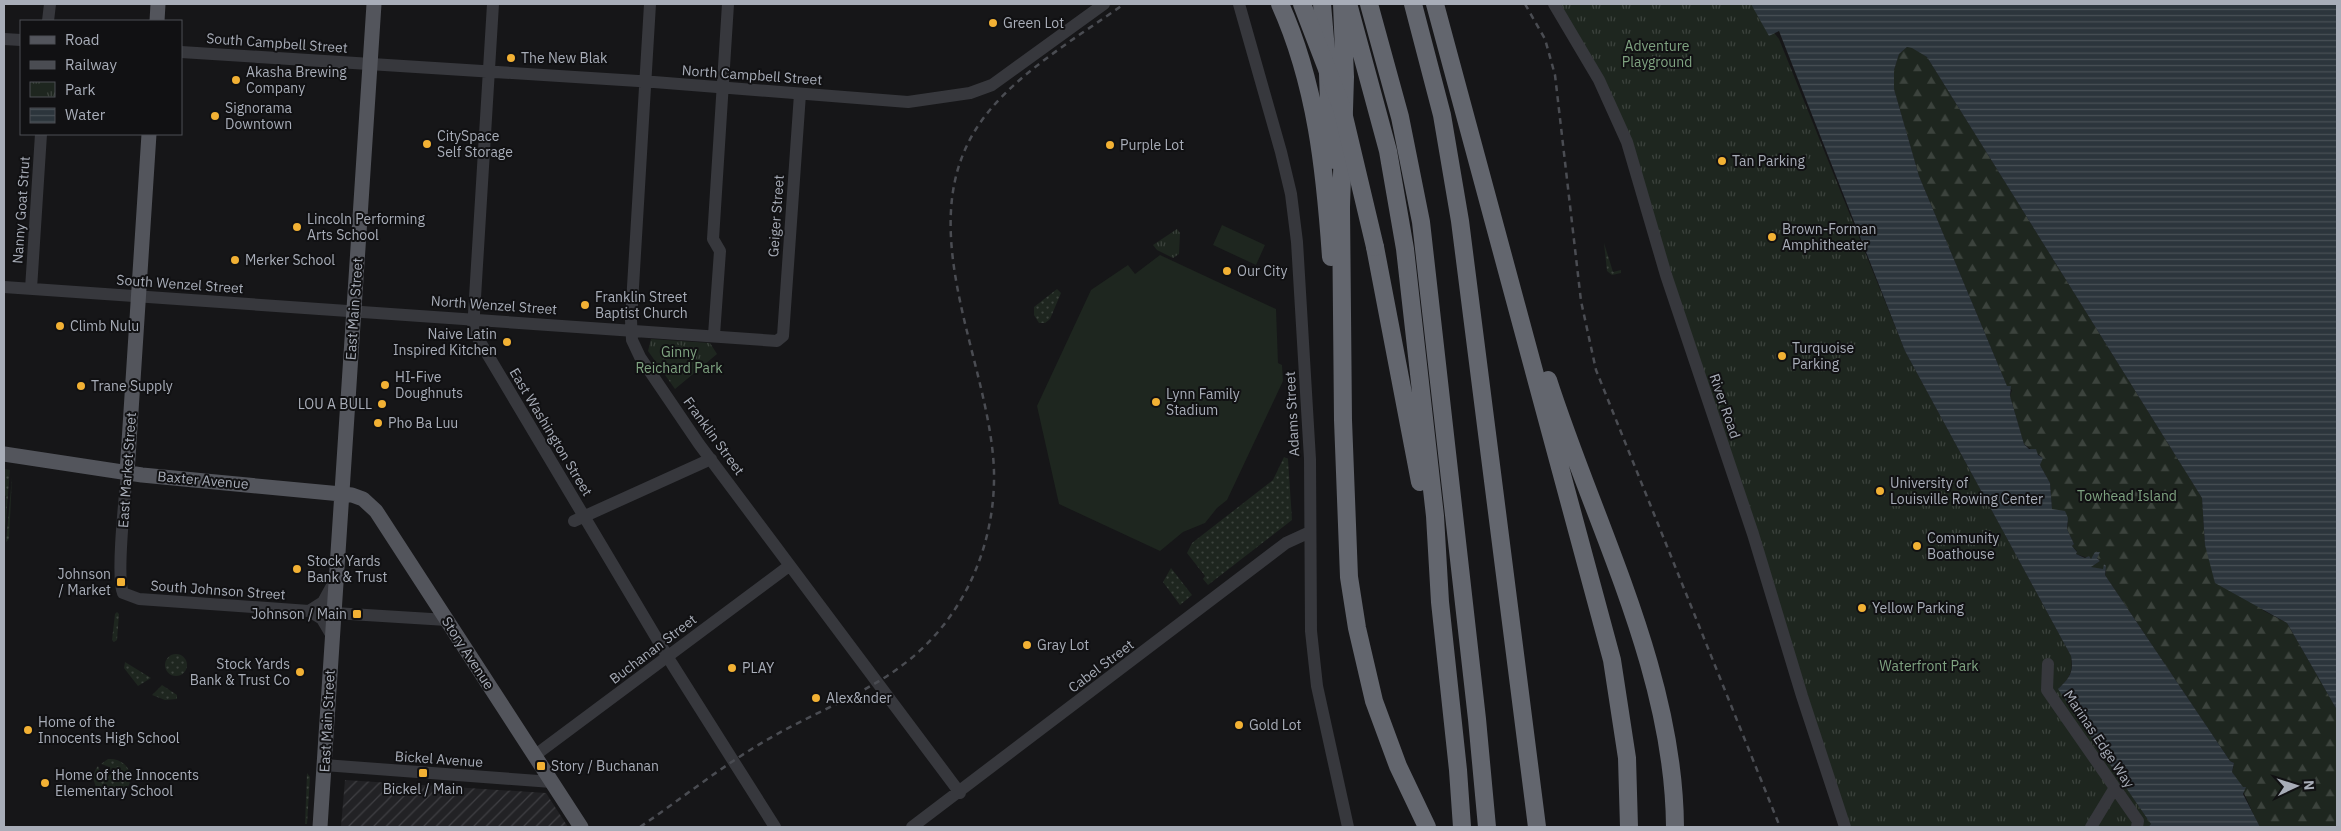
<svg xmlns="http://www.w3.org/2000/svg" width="2341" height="831" font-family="'IBM Plex Sans',sans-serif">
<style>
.industrial{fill:url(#industrial-furrows)}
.grass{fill:url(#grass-dots)}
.forest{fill:url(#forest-firs)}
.park{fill:url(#park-tufts)}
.pitch{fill:#1e261f}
.water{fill:url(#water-rules)}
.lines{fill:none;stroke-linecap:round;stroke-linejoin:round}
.minor{stroke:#37383d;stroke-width:12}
.major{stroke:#53555c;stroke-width:15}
.highway{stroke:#63666e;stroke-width:18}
.rail{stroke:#4a4c52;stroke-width:2.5;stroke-dasharray:6 5;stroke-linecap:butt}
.highway-bridge{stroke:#63666e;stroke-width:18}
.poi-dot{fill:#f2b134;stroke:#111113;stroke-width:2}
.labels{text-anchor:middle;stroke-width:4;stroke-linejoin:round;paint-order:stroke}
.poi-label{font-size:14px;fill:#a8adb8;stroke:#111113;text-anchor:start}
.street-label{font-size:14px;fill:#a8adb8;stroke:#111113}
.park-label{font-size:14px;fill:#7fa381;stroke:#111113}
</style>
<defs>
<pattern id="industrial-furrows" width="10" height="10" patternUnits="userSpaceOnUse" patternTransform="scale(1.25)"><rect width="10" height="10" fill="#222225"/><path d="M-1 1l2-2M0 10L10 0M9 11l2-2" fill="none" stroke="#3f3f43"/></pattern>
<pattern id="grass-dots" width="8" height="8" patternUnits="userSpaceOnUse" patternTransform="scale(1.25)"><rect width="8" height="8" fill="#1e261f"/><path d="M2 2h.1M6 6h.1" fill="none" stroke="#3c433d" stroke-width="1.8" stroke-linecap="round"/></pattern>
<pattern id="forest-firs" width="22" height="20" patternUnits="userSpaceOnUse" patternTransform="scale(1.25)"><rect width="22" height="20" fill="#1e261f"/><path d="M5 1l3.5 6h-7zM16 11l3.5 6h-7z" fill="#3c433d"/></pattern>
<pattern id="park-tufts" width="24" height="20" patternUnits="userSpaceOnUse" patternTransform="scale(1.25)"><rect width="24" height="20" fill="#1e261f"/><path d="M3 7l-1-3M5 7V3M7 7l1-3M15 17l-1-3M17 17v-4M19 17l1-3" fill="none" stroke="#3c433d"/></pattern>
<pattern id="water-rules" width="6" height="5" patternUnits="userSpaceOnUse" patternTransform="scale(1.25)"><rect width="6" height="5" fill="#2c353c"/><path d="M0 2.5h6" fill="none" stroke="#485056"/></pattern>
</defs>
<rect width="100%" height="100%" fill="#161618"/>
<path class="industrial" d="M 345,780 L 546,793 L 568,827 L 341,827 Z"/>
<path class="grass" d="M 1604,243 L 1613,272 L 1621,270 L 1621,273 L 1612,275 L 1607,271 Z
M 1057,289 L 1061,293 L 1050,319 L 1045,323 L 1039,323 L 1034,315 L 1034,307 Z
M 1284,457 L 1288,459 L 1292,520 L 1208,585 L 1203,579 L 1205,576 L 1187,553 L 1192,543 L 1273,480 Z
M 4,469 L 10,470 L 4,544 L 6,496 L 4,495 Z
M 12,477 L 9,539 L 6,542 Z
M 1171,568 L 1192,595 L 1180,605 L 1163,582 Z
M 117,612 L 119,614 L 117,640 L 114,642 L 112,640 L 115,614 Z
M165 665a11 11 0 1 1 22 0a11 11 0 1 1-22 0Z
M 125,662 L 151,678 L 138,686 L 124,668 Z
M 162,685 L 177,695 L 177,699 L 165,700 L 152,695 Z
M 108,759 C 126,758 136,774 127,789 L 114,796 L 99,792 C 93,783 91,774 98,766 L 102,776 L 107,777 L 111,774 L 110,767 L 101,764 Z
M 307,773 L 310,777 L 307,824 L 305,824 Z"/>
<path class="forest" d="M 1907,47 L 1912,47 L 1927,57 L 2202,498 L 2205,545 L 2264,611 L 2287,623 L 2337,710 L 2337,827 L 2260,827 C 2250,809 2244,789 2232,772 L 2234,765 L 2233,762 L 2230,761 L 2105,575 L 2106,571 L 2091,567 L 2100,561 L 2095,555 L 2091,559 L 2076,554 L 2077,551 L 2072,546 L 2074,544 L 2067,529 L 2068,522 L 2052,509 L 2050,483 L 2040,465 L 2042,457 L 2024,444 L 2010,396 L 2012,390 L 2007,386 L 1919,176 L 1894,89 L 1894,70 L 1899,54 Z"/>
<path class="park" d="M 1554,4 L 1751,4 L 1779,39 L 1905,351 L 2071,656 C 2073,671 2070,678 2059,688 L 2151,824 L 2148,827 L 1844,827 L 1627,142 Z
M 1177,229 L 1180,233 L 1179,254 L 1173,258 L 1157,250 L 1153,245 Z
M 651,339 L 710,343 L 717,354 L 675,389 L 648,351 Z"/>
<path class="pitch" d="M 1222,225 L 1265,245 L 1256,265 L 1213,245 Z
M 1160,255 L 1276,309 L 1278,363 L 1282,365 L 1283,381 L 1227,500 L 1217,508 L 1205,523 L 1183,532 L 1160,551 L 1059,504 L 1037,406 L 1091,290 L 1128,265 L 1135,274 Z
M 673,344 L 684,346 L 683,357 L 673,354 Z"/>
<path class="water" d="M 1751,4 L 2337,4 L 2337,710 L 2287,623 L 2215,583 L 2205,545 L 2202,498 L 1927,57 L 1912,48 L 1907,47 L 1899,54 L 1894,70 L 1894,89 L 1919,176 L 2007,386 L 2011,386 L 2010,396 L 2024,444 L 2029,449 L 2036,449 L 2038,455 L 2043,458 L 2040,465 L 2050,483 L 2052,509 L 2065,511 L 2068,518 L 2067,529 L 2074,544 L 2072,546 L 2077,552 L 2076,554 L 2085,558 L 2089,556 L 2091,559 L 2095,552 L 2100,552 L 2097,558 L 2100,561 L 2091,567 L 2103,569 L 2104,564 L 2106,566 L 2105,575 L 2230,761 L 2234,763 L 2232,772 L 2243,787 L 2246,787 L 2243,794 L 2260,827 L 2148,827 L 2151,824 L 2058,689 C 2070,678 2074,671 2071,656 L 1905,351 L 1779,31 L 1769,36 Z"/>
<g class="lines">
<path class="minor" d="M 493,4 L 473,330 L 672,664 L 775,827
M 650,4 L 631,320 L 632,340 L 640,357 L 699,444 L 960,793
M 1239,4 L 1281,152 L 1291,194 L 1297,242 L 1310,459 L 1311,631 L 1317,686 L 1348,827
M 1554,4 L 1599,80 L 1627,142 L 1666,275 L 1753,534 L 1802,696 L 1845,827
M 48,21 L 50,4
M 4,39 L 21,40
M 181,52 L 654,82 L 908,102 L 970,93 L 992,85 L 1104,4
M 4,287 L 777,341 L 783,336 L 800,94
M 31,289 L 41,134
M 714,335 L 720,251 L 713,239 L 728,4
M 127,473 C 125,495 116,577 123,593 L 139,599 L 309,611 L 322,619 L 332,636
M 574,521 L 711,459
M 309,611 L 323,602 L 335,580
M 334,613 L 447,620
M 2048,664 L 2047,690 L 2138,821 L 2137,827
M 534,756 L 789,566
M 324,765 L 552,782
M 912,827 L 1286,543 L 1310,532
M 2091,827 L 2114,789"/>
<path class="major" d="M 157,21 L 158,4
M 4,454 L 142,475 L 352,495 L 363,499 L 376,511 L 581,827
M 127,473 L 149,134
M 320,827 L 374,4"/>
<path class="highway" d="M 1280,4 C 1316,84 1325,170 1331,257
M 1322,4 L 1328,74 L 1331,160
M 1342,4 L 1345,77 L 1341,207 L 1343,420 L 1349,577 L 1357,628 L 1374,701 L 1398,766 L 1427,827
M 1369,4 L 1400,117 L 1421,222 L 1477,719 L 1487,827
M 1413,4 L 1442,115 L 1460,221 L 1537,827
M 1435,4 L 1612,660 L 1627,758 L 1629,827
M 1349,7 L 1388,151 L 1405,249 L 1435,516 L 1440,602 L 1458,770 L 1462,827
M 1375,247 L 1420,482
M 1548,380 C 1595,526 1674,672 1675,827"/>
<path class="rail" d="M 1525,4 L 1545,39 L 1555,75 L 1581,301 L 1596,370 L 1780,827
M 640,827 C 681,799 722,766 765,741 C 834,700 902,685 951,615 C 980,574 995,523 994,472 C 991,364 911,232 976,129 C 1008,78 1075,39 1124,4"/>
<path class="highway-bridge" d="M 1302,4 L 1342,108 L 1375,247"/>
</g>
<g class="poi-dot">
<circle cx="993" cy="23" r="5"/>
<circle cx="511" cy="58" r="5"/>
<circle cx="236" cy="80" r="5"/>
<circle cx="215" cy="116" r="5"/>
<circle cx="427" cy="144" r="5"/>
<circle cx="1110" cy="145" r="5"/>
<circle cx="1722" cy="161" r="5"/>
<circle cx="297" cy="227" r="5"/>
<circle cx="1772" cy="237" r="5"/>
<circle cx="235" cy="260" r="5"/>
<circle cx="1227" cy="271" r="5"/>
<circle cx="585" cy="305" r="5"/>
<circle cx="60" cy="326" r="5"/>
<circle cx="507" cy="342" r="5"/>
<circle cx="1782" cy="356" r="5"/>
<circle cx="385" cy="385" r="5"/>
<circle cx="81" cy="386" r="5"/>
<circle cx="1156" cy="402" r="5"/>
<circle cx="382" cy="404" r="5"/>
<circle cx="378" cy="423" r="5"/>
<circle cx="1880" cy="491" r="5"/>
<circle cx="1917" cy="546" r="5"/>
<circle cx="297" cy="569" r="5"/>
<rect x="116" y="577" width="10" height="10" rx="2.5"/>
<circle cx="1862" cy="608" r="5"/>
<rect x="352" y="609" width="10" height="10" rx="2.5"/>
<circle cx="1027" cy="645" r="5"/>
<circle cx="732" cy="668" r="5"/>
<circle cx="300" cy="672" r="5"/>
<circle cx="816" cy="698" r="5"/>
<circle cx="1239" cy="725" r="5"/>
<circle cx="28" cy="730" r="5"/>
<rect x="536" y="761" width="10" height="10" rx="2.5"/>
<rect x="418" y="768" width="10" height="10" rx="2.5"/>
<circle cx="45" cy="783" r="5"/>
</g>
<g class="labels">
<g class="poi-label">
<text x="1003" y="28">Green Lot</text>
<text x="521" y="63">The New Blak</text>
<text x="246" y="77">Akasha Brewing<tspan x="246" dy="16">Company</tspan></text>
<text x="225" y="113">Signorama<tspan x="225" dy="16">Downtown</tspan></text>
<text x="437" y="141">CitySpace<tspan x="437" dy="16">Self Storage</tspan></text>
<text x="1120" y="150">Purple Lot</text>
<text x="1732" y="166">Tan Parking</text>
<text x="307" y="224">Lincoln Performing<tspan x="307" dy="16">Arts School</tspan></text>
<text x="1782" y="234">Brown-Forman<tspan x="1782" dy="16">Amphitheater</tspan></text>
<text x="245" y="265">Merker School</text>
<text x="1237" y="276">Our City</text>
<text x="595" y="302">Franklin Street<tspan x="595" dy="16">Baptist Church</tspan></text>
<text x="70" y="331">Climb Nulu</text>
<text x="497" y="339" text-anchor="end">Naive Latin<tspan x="497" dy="16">Inspired Kitchen</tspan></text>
<text x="1792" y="353">Turquoise<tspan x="1792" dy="16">Parking</tspan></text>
<text x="395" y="382">HI-Five<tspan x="395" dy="16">Doughnuts</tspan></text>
<text x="91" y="391">Trane Supply</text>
<text x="1166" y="399">Lynn Family<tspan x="1166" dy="16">Stadium</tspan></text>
<text x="372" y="409" text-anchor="end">LOU A BULL</text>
<text x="388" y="428">Pho Ba Luu</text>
<text x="1890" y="488">University of<tspan x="1890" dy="16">Louisville Rowing Center</tspan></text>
<text x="1927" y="543">Community<tspan x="1927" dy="16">Boathouse</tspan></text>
<text x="307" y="566">Stock Yards<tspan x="307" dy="16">Bank &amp; Trust</tspan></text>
<text x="111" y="579" text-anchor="end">Johnson<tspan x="111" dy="16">/ Market</tspan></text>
<text x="1872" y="613">Yellow Parking</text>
<text x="347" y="619" text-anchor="end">Johnson / Main</text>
<text x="1037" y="650">Gray Lot</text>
<text x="290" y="669" text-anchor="end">Stock Yards<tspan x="290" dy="16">Bank &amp; Trust Co</tspan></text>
<text x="742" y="673">PLAY</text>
<text x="826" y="703">Alex&amp;nder</text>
<text x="38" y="727">Home of the<tspan x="38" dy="16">Innocents High School</tspan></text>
<text x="1249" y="730">Gold Lot</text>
<text x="551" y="771">Story / Buchanan</text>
<text x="55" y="780">Home of the Innocents<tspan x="55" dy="16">Elementary School</tspan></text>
<text x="423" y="794" text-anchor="middle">Bickel / Main</text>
</g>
<g class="street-label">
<text transform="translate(277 43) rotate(4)" y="5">South Campbell Street</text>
<text transform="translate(752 75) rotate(4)" y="5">North Campbell Street</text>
<text transform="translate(21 210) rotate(-86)" y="5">Nanny Goat Strut</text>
<text transform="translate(776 216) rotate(-86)" y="5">Geiger Street</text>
<text transform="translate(180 284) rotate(4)" y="5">South Wenzel Street</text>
<text transform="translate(494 305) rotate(4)" y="5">North Wenzel Street</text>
<text transform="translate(354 309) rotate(-86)" y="5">East Main Street</text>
<text transform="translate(1725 406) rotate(71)" y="5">River Road</text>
<text transform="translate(1292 414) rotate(-93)" y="5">Adams Street</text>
<text transform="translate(551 432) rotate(59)" y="5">East Washington Street</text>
<text transform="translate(714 436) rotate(54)" y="5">Franklin Street</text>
<text transform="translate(127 470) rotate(-86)" y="5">East Market Street</text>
<text transform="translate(203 480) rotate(5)" y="5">Baxter Avenue</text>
<text transform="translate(218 590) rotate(4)" y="5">South Johnson Street</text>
<text transform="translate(653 649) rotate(-37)" y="5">Buchanan Street</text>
<text transform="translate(468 653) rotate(57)" y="5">Story Avenue</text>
<text transform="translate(1101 666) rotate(-37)" y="5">Cabel Street</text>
<text transform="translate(327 721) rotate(-87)" y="5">East Main Street</text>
<text transform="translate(2099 739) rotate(56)" y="5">Marinas Edge Way</text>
<text transform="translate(439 759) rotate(4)" y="5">Bickel Avenue</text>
</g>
<g class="park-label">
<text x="1657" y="51">Adventure<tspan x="1657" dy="16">Playground</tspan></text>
<text x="679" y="357">Ginny<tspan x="679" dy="16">Reichard Park</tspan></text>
<text x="2127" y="501">Towhead Island</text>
<text x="1929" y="671">Waterfront Park</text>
</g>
</g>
<rect width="2341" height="831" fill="none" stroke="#a8adb8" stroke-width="10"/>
<rect x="20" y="20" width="162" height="115" fill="#111113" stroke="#4d4f55"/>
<rect x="30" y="36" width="25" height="8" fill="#53555c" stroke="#4d4f55"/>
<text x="65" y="45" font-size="15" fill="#a8adb8">Road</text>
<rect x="30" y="61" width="25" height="8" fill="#4a4c52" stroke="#4d4f55"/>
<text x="65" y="70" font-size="15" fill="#a8adb8">Railway</text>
<rect x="30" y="82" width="25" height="15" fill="url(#park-tufts)" stroke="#4d4f55"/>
<text x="65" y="95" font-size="15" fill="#a8adb8">Park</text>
<rect x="30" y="108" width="25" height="15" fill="url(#water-rules)" stroke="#4d4f55"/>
<text x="65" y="120" font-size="15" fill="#a8adb8">Water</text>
<g transform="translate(2296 786) rotate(86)" stroke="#111113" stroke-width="4" paint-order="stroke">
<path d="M0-4L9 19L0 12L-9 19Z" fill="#a8adb8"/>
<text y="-8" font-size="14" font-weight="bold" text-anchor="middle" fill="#a8adb8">N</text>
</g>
</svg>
